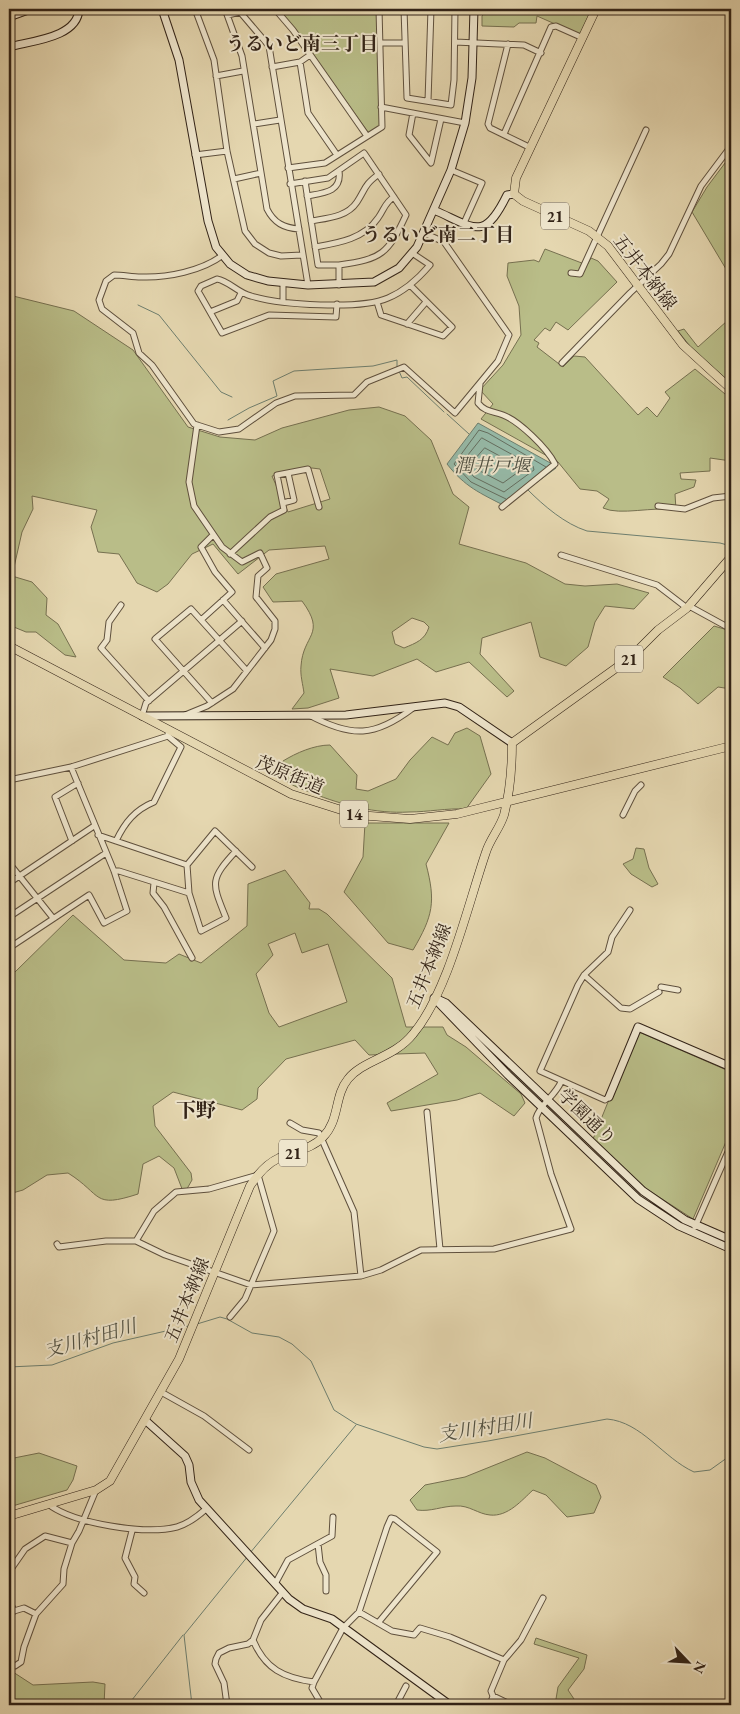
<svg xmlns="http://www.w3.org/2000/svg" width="740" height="1714" font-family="'EB Garamond','Noto Serif JP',serif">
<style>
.green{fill:#b9bd88;stroke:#767050;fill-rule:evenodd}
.water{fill:#96baa8;stroke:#6e7e6e}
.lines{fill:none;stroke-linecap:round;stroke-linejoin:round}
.shore{stroke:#646e60;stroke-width:1}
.stream{stroke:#6e7e6e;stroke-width:1}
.street-casing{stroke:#5f503d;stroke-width:7}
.secondary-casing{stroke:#322317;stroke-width:9}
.primary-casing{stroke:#322317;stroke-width:9}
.street{stroke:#eee5cc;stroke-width:5}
.secondary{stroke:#eee5cc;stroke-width:7}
.primary{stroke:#e5d7b0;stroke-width:8}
.labels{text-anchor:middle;stroke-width:4;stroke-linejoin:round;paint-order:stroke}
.shield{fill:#eee5cc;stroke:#6a5d4d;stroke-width:1}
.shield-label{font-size:16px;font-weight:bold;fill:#322317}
.street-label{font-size:18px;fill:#322317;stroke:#eee5cc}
.neighbourhood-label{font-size:19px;font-weight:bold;fill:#322317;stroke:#eee5cc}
.water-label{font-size:19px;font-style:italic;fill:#505042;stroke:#eee5cc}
.quarter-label{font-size:20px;font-weight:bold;fill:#322317;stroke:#eee5cc}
</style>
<rect width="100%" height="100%" fill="#e5d7b0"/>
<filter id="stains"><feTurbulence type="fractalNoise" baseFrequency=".004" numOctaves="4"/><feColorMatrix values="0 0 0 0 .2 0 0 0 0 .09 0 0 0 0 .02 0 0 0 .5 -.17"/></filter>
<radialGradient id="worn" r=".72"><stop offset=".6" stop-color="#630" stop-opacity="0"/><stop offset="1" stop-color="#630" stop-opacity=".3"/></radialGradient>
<path class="green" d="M 278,9 L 379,9 L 383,127 L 370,135 L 295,29 Z
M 487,9 L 595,9 L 580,35 L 537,16 L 536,23 L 519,23 L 514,27 L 482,26 L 482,16 Z
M 731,155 L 731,383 L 693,350 L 678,331 L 684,329 L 698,347 L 727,321 L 726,282 L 729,279 L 729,274 L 692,212 L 707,187 Z
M 545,249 L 587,265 L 591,258 L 598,261 L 617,282 L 568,330 L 556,322 L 550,331 L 545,328 L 534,340 L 539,343 L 537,347 L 563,367 L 574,356 L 585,357 L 638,415 L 647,407 L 657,417 L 670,398 L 665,392 L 695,369 L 731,399 L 731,461 L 710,458 L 710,471 L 680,473 L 681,479 L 696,480 L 694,487 L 675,494 L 676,510 C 653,506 620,516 603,508 L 609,499 L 597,491 L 580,489 L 558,462 L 481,419 L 493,404 L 480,390 L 503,365 L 521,335 L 519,306 L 507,276 L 508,263 L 534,260 L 539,262 Z
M 9,295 L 74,311 L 133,350 L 188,427 L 220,437 L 255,440 L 282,428 L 349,410 L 379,407 L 405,416 L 431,440 L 453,494 L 469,507 L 459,544 L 526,563 L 565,584 L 585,586 L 617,584 L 649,593 L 634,609 L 605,606 L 595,622 L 588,647 L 566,666 L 540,657 L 531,622 L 482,638 L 480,654 L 514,691 L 507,697 L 469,662 L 436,672 L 417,659 L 373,676 L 330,669 L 339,698 L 308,708 L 292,709 L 304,693 C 303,685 300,675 301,666 C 303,634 327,635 302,601 L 273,602 L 263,587 L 276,574 L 329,559 L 325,546 L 269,550 L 238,574 L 213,544 L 192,554 L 168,584 L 157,592 L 137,583 L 119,554 L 98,552 L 91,527 L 97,510 L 32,496 L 33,509 L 22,532 L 12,576 L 32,582 L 47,598 L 46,615 L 58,624 L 76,657 L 65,655 L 36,632 L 26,632 L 9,625 ZM 312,468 L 320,469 L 330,499 L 288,512 L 272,476 ZM 412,618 L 424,622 L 429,627 C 425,640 416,643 404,648 L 395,644 L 392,632 Z
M 714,626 L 731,631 L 731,689 L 718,687 L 698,704 L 680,688 L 663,677 Z
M 467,728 L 480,736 L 491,774 L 466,809 C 447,808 428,812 409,812 C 376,814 342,805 312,793 C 300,788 287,785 280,774 L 283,761 C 296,753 314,745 330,745 L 357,775 L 356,789 L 368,791 L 396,779 L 410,760 L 432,737 L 448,745 L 455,733 Z
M 365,823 L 449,823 L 426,864 C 436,902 433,916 413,950 L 388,943 L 344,892 L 363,857 Z
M 636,848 L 644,849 L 649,868 L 658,884 L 652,887 L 631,874 L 623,864 L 633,859 Z
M 285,870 L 310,903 L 309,909 L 319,909 L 327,914 L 392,978 L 406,1027 L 443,1027 L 447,1035 L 466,1047 L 521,1094 L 525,1103 L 514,1116 L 480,1093 L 457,1100 L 391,1111 L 387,1103 L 438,1074 L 425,1053 L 369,1055 L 355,1040 L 286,1059 L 258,1088 L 257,1099 L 242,1110 L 173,1092 L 153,1106 L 155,1126 L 191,1173 L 192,1180 L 184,1194 L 174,1168 L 159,1156 L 143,1164 L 138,1194 C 92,1209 103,1195 68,1173 L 47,1175 L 23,1190 L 9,1194 L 9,974 L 15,972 L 73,915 L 124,960 L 166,963 L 179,954 L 201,963 L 247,926 L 248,884 ZM 295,933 L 302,953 L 328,944 L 347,1002 L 279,1027 L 269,1013 L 256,974 L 273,955 L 268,944 Z
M 639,1032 L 731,1072 L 731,1130 L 693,1219 L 639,1184 L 593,1139 L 636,1033 Z
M 527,1452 L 545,1458 L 596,1485 L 601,1497 L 594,1513 L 567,1517 L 546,1495 L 533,1490 C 522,1500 508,1517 490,1515 C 478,1514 469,1505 456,1506 C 442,1506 431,1512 417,1510 L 410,1500 L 425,1485 L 465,1477 Z
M 39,1453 L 77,1466 L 73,1480 L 67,1490 L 9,1507 L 9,1459 Z
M 536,1638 L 587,1655 L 584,1669 L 568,1690 L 578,1705 L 555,1705 L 558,1687 L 579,1658 L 534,1644 Z
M 13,1672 L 33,1685 L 93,1682 L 105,1684 L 104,1705 L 9,1705 L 9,1673 Z"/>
<path class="water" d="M 478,423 L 554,465 L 556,468 L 505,506 C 480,493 465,487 447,464 Z"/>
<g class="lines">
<path class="shore" d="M 482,438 L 533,466 L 534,470 L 504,492 L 474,477 L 462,463 Z
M 485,448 L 520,467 L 521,470 L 503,483 L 478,470 L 472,463 Z
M 506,499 L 471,482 L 454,464 L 479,430 L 488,433 L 546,467"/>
<path class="stream" d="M 138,305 L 159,315 L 221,392 L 232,397
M 399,371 L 402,378 L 407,377 L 444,412
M 447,414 L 469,434
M 228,420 L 249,408 L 277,396 L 273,381 L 294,371 L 373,366 L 397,360 L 397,368
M 528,490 C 544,506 565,524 587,531 L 720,543 L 731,546
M 197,1324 L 220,1317 L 227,1319 L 252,1333 L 279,1337 L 292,1344 L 311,1361 L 334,1410 L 356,1424 L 424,1447 L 437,1449 L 488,1441 L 607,1419 C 642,1422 663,1458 694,1472 L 710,1470 L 731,1455
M 9,1367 L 52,1365 L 113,1343 L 188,1326
M 250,1553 L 356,1425
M 128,1705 L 183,1635
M 192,1705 L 184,1635 L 248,1556"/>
<g class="street-casing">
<path id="street" d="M 195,9 L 214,60 L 227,151 L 245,231 L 255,244 L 269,253 L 281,256 L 302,255
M 225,9 L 242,56 L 267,209 C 274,223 284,228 299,229
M 275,9 L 293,30 L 367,136
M 404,9 L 407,98 L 451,105 L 454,80 L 455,9
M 228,15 L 240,12 L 269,46 L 308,285
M 455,42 L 524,45 L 541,53
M 381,43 L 405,43
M 508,44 L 488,124 L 490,128 L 531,148
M 300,62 L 308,113 L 337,155
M 272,67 L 300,62 L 310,55
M 216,76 L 243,71
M 428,101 L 431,9
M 381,107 L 465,123
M 413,113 L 409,135 L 431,163 L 441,119
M 254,124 L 280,120
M 504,134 L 551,27 L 556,26 L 583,38
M 195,155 L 227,151
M 288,168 L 325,163 L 382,127 L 379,9
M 451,170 L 482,183 L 464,223
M 234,179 L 261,173
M 305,181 L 318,265 L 339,265
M 290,184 L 328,178 L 364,153 L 406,215 C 388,254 382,259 339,265 L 339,285
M 307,196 C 324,193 342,192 339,171
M 311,221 C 328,218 347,217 357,202 C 366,188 364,185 379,174
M 315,247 C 338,243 364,239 378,218 C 384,210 385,202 394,197
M 223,255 C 202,271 167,278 141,277 C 132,277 123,275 114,275 L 106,281 L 99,300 L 102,309 L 133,333 L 139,353 L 152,365 L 194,424 L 219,432 L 239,429 L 276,403 L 295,396 L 354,395 L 367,382 L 404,367 L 455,413 L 498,361 L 509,335 L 444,242 L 424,233
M 571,273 L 580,274 L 646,130
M 283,302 L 283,283
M 377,302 L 381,315 L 443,336 L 452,327 L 410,285
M 337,304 L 336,317 L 269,315 L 222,333 L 198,291 L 201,286 L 217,279 C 229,281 238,293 251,296 C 280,305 361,310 388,298 C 405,291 418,279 430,265 L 412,253
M 210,312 L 237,301 L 241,293
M 407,324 L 426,302
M 562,363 L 630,293 L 661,264 L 669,254 L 701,186 L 731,146
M 480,384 L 478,403 C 485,412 493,411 503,415 C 519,421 547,448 555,464 L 502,507
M 283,503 L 294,500 L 288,473
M 658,506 L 685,509 L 713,498 L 731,496
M 230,554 L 270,517 L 284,510 L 277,475 L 308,469 L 319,507
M 561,555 L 657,585 L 687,608
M 223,600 L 265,648
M 121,605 L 109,622 L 107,640 L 101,648 L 149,701
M 689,606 L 731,629
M 201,620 L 232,592 L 215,572 L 201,547 L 213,535
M 212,703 L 155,639 L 191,609 L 247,671
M 185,715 L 207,706 L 233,689 L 271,640 L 275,629 L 275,621 L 256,597 L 258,576 L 267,568 L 260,553 L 242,562 L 222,547 L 194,506 L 189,482 L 197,425
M 309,715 C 352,738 375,737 413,708
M 142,716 L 146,703 L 242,621
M 9,780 L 71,767 L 168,736
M 623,815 L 635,791 L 641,785
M 98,835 L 187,865
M 72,841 L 55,797 L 78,783
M 116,841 C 125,822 135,810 154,802 L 181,747 L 168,736 L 168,734
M 236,851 C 209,880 212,883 226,918 L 201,931 L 189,893 L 187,865 L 215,831 L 252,867
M 9,863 L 53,918
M 114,871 L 119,871 L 189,893
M 9,883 L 94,826
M 154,883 L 153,893 L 164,907 L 192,958
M 9,917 L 106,853
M 9,948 L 89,895 L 104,923 L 127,911 L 114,871 L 71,767
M 584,975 L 621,1008 L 630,1009 L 659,992
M 661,987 L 678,990
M 609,1097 L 605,1100 L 540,1071 L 578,985 L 584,975 L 608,952 L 612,937 L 630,910
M 427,1112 L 440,1249
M 290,1123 L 302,1130 L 319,1133 L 354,1212 L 361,1276
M 695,1227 L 731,1145
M 136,1241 L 154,1211 L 176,1192 L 209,1189 L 258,1175 L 274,1231 L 245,1299 L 230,1317
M 57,1244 L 59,1247 L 106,1241 L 136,1241 L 165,1255 L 251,1285 L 361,1276 L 381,1270 L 421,1250 L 494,1249 L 571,1229 L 551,1174 L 536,1118 C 540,1104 555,1096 561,1082
M 161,1392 L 204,1416 L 249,1450
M 48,1504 C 74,1524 146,1535 177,1527 C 188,1524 198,1516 206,1509
M 132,1531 L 125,1558 L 135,1577 L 134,1584 L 144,1593
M 318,1544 L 320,1562 L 326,1575 L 326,1591
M 9,1572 L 25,1549 L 45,1536 L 72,1543
M 275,1584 L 288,1560 L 332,1536 L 333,1517
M 9,1600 L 14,1611
M 359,1612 L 387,1527 L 391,1518 L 395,1519 L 437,1552 L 378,1623
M 9,1616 L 14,1611 L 24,1608 L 36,1614
M 253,1640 C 265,1669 284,1678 314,1682
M 9,1665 L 15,1666 L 21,1662 L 24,1647 L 36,1614 L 63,1584 L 64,1569 L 72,1543 L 79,1531 L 96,1490
M 493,1696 L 512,1705
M 227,1705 L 224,1683 L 215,1664 L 216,1659 L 219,1653 L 229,1648 L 248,1644 L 253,1640 L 261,1620 L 283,1592
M 322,1705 L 312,1688 L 314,1682 L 343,1628 L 359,1612 L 392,1631 L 414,1635 L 420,1628 L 450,1637 L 504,1660
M 396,1705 L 406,1686
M 490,1705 L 493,1696 L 491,1691 L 504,1660 L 521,1640 L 543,1598"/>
</g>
<g class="secondary-casing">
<path id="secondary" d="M 162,9 L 179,60 L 208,221 L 216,247 L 230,264 L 247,275 L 268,281 L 308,285 L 374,282 L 399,268 L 417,247 L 451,170 L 465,123 L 472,78 L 474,9
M 9,17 L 31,9
M 9,47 C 30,41 78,38 79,9
M 434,210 C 475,228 484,242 507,195 L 514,194
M 142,716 L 346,715 L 445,703 L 459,707 L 512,743
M 434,998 L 508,1075 L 638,1199 L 679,1226 L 731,1249
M 435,998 L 446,1003 L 643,1191 L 685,1220 L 731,1240
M 609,1097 L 638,1027 L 731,1067
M 145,1420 L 185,1456 L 189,1465 L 191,1482 L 199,1500 L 289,1599 L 303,1609 L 332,1619 L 450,1705"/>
</g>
<g class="primary-casing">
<path id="primary" d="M 596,9 L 516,178 L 514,194 L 523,201 L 589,231 L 608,246 L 683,345 L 731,389
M 9,646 L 291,794 L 357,815 L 410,819 L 457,814 L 731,746
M 9,1516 L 96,1490 L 110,1481 L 179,1359 L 250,1186 C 257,1175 266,1164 279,1158 C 294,1150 311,1150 323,1137 C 340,1120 334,1096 348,1079 C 363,1060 394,1058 413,1034 C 448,993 468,904 486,852 C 490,839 500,828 504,815 C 510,792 512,766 512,743 L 630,658 L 658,630 L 687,608 L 731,557"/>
</g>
<use href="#street" class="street"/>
<use href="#secondary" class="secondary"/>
<use href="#primary" class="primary"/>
</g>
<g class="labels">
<g class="shield">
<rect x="541" y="202.5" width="28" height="27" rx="4"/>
<rect x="615" y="645.5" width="28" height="27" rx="4"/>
<rect x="340" y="800.5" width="28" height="27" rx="4"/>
<rect x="279" y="1139.5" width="28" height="27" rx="4"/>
</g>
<g class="shield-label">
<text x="555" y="222">21</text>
<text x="629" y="665">21</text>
<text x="354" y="820">14</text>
<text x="293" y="1159">21</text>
</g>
<g class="street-label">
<text transform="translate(645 272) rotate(52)" y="6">五井本納線</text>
<text transform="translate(290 775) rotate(23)" y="6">茂原街道</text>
<text transform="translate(429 966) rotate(-68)" y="6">五井本納線</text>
<text transform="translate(587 1117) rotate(44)" y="6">学園通り</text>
<text transform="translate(187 1300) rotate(-68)" y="6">五井本納線</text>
</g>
<g class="neighbourhood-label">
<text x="302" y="50">うるいど南三丁目</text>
<text x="438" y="241">うるいど南二丁目</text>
</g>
<g class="water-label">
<text x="492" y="472">潤井戸堰</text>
<text transform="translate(90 1338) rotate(-16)" y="7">支川村田川</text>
<text transform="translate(485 1427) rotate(-9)" y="7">支川村田川</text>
</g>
<g class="quarter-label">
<text x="196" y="1117">下野</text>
</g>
</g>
<rect width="740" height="1714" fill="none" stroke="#e5d7b0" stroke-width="30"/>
<rect x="10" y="10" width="720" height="1694" fill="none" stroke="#322317" stroke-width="2.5"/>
<rect x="15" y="15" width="710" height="1684" fill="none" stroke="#322317"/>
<g transform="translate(688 1662) rotate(115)" stroke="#eee5cc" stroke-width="4" paint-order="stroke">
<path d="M0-4L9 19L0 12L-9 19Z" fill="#322317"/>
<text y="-8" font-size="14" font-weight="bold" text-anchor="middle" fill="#322317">N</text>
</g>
<rect width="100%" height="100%" filter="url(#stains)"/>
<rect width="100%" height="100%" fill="url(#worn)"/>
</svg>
